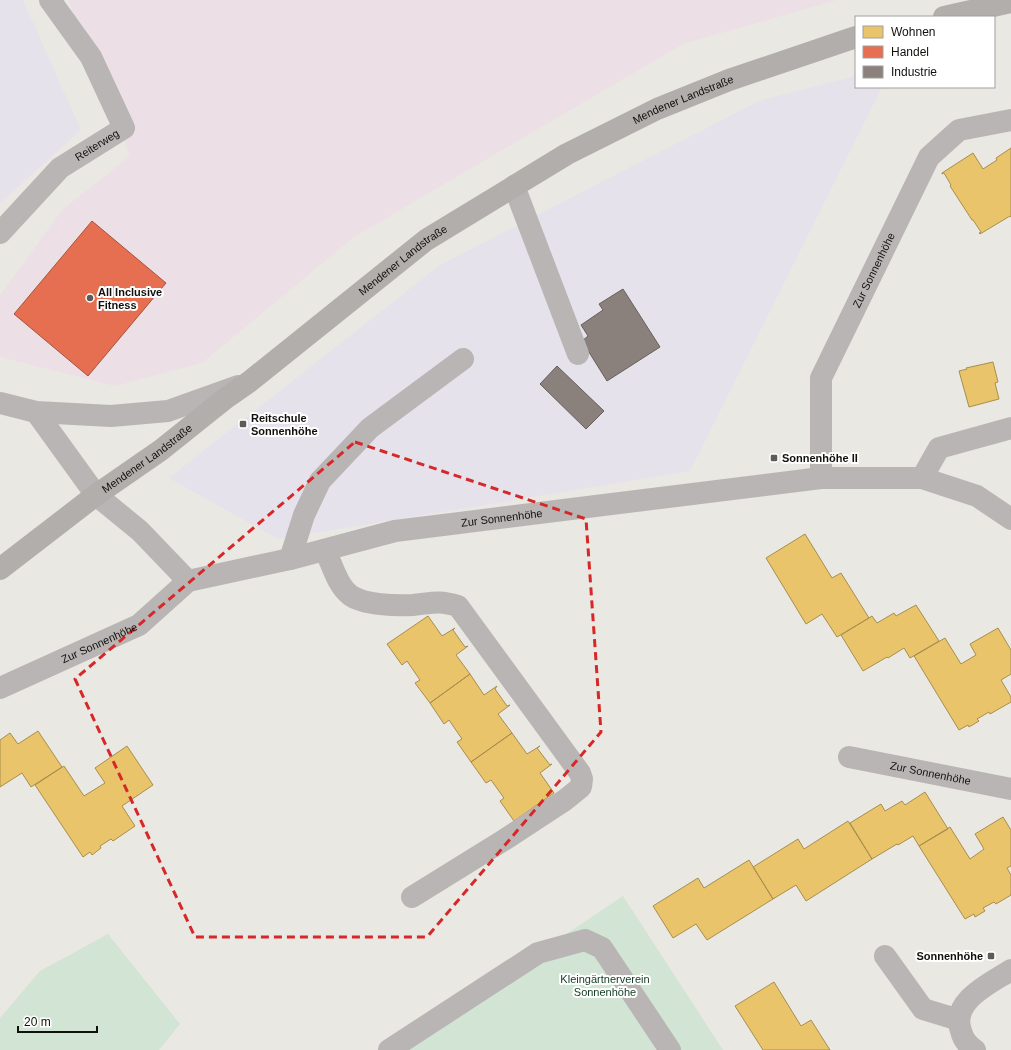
<svg xmlns="http://www.w3.org/2000/svg" width="1011" height="1050" font-family="Arial,sans-serif">
<style>
.commercial{fill:#ece0e6}
.industrial{fill:#e6e2eb}
.green{fill:#d2e4d3}
.homes{fill:#e9c46a;stroke:#a88e4e}
.shops{fill:#e76f51;stroke:#a7523c}
.industry{fill:#8a817c;stroke:#665f5a}
.lines{fill:none;stroke-linecap:round;stroke-linejoin:round}
.minor{stroke:#b8b5b4;stroke-width:22}
.major{stroke:#b1aeac;stroke-width:22}
.marked{fill:none;stroke:#d62828;stroke-width:3;stroke-dasharray:8 5;stroke-linejoin:round}
.poi-dot{fill:#5d5c57;stroke:#fff;stroke-width:1.5}
.labels{text-anchor:middle;stroke-width:4;stroke-linejoin:round;paint-order:stroke}
.street-label{font-size:11px;fill:#11100c;stroke:#fff}
.poi-label{font-size:11px;font-weight:bold;fill:#11100c;stroke:#fff;text-anchor:start}
.park-label{font-size:11px;fill:#103b20;stroke:#fff}
</style>
<rect width="100%" height="100%" fill="#eae8e2"/>
<path class="commercial" d="M 68,0 L 837,0 L 683,44 L 354,237 L 202,363 L 115,386 L 0,357 L 0,295 L 63,209 L 130,156 Z"/>
<path class="industrial" d="M 0,0 L 23,0 L 81,130 L 0,203 Z
M 856,76 L 856,87 L 882,87 L 690,471 L 278,539 L 169,478 L 440,265 L 761,100 Z"/>
<path class="green" d="M 623,896 L 723,1050 L 393,1050 Z
M 108,934 L 180,1024 L 159,1050 L 0,1050 L 0,1018 L 40,971 Z"/>
<path class="homes" d="M 1011,148 L 1011,217 L 1010,216 L 980,234 L 979,233 L 981,232 L 973,220 L 972,220 L 950,186 L 951,185 L 944,173 L 942,174 L 942,173 L 973,153 L 983,169 L 997,160 L 996,158 Z
M 993,362 L 998,382 L 995,383 L 999,399 L 969,407 L 959,371 L 967,369 L 966,368 Z
M 805,534 L 832,578 L 841,573 L 869,618 L 837,637 L 822,614 L 806,624 L 766,558 Z
M 916,605 L 939,641 L 910,658 L 904,648 L 888,658 L 887,657 L 863,671 L 841,635 L 872,616 L 877,623 L 894,613 L 896,616 Z
M 428,616 L 442,636 L 455,628 L 453,630 L 465,647 L 468,646 L 456,655 L 470,674 L 430,703 L 415,683 L 420,680 L 407,661 L 402,665 L 387,644 Z
M 998,628 L 1011,650 L 1011,674 L 1001,680 L 1011,697 L 1011,702 L 990,714 L 989,712 L 977,719 L 979,721 L 969,727 L 968,725 L 959,730 L 914,656 L 945,638 L 961,664 L 976,655 L 970,644 Z
M 470,674 L 484,695 L 497,686 L 495,689 L 507,706 L 510,705 L 498,714 L 512,733 L 471,762 L 457,742 L 462,739 L 449,720 L 444,724 L 430,703 Z
M 38,731 L 62,767 L 31,787 L 22,773 L 0,787 L 0,740 L 10,733 L 18,744 Z
M 512,733 L 527,754 L 540,746 L 537,748 L 550,765 L 552,764 L 540,773 L 554,793 L 514,821 L 500,801 L 504,798 L 491,780 L 486,783 L 471,762 Z
M 127,746 L 153,785 L 122,806 L 135,826 L 113,841 L 111,839 L 100,846 L 101,848 L 92,855 L 90,852 L 83,857 L 35,785 L 64,766 L 84,796 L 105,783 L 95,768 Z
M 925,792 L 948,829 L 919,846 L 913,836 L 898,845 L 897,844 L 872,859 L 850,823 L 881,804 L 885,811 L 902,801 L 905,805 Z
M 1003,817 L 1011,830 L 1011,866 L 1007,868 L 1011,875 L 1011,895 L 996,904 L 994,902 L 983,908 L 985,911 L 975,917 L 974,914 L 965,919 L 919,846 L 950,827 L 970,859 L 984,849 L 975,834 Z
M 848,821 L 872,859 L 806,901 L 796,885 L 773,899 L 753,867 L 798,839 L 804,849 Z
M 749,860 L 773,899 L 707,940 L 696,924 L 673,938 L 653,906 L 698,878 L 704,888 Z
M 774,982 L 801,1026 L 811,1020 L 830,1050 L 763,1050 L 735,1006 Z"/>
<path class="shops" d="M 92,221 L 166,283 L 88,376 L 14,314 Z"/>
<path class="industry" d="M 623,289 L 660,347 L 607,381 L 582,341 L 588,336 L 581,325 L 603,310 L 599,304 Z
M 557,366 L 604,411 L 586,429 L 540,384 Z"/>
<g class="lines">
<g class="minor">
<path d="M 514,186 L 578,354"/>
<path id="s1" d="M 0,233 L 60,168 L 124,128 L 91,57 L 50,0"/>
<path d="M 0,403 L 36,412 L 111,416 L 168,411 L 238,386"/>
<path d="M 36,412 L 96,495 L 140,531 L 188,581"/>
<path id="s2" d="M 821,478 L 821,378 L 929,157 L 959,130 L 1011,120"/>
<path d="M 922,478 L 939,448 L 1011,428"/>
<path d="M 325,550 C 332,564 337,585 350,595 C 363,605 397,606 413,605 C 433,603 438,600 458,606 L 580,773 L 582,779 L 581,787 L 565,800 L 504,840 L 412,897"/>
<path d="M 290,559 L 304,515 L 320,481 L 370,428 L 463,359"/>
<path id="s3" d="M 0,688 L 139,625 L 188,581 L 290,559 L 395,531 L 821,478 L 922,478 L 977,496 L 1011,519"/>
<path id="s4" d="M 849,757 L 1011,789"/>
<path d="M 885,956 L 923,1009 L 959,1020"/>
<path d="M 389,1050 L 538,953 L 585,940 L 602,948 L 670,1050"/>
<path d="M 975,1050 C 967,1045 963,1039 961,1031 C 950,1001 991,983 1011,970"/>
</g>
<g class="major">
<path d="M 944,17 L 1011,2"/>
<path id="s5" d="M 0,569 L 96,495 L 161,450 L 226,398 L 249,382 L 426,240 L 567,154 L 657,109 L 729,80 L 856,37"/>
</g>
</g>
<path class="marked" d="M 355,442 L 586,519 L 601,732 L 427,937 L 195,937 L 75,679 Z"/>
<g class="poi-dot">
<circle cx="90" cy="298" r="4"/>
<rect x="239" y="420" width="8" height="8" rx="2"/>
<rect x="770" y="454" width="8" height="8" rx="2"/>
<rect x="987" y="952" width="8" height="8" rx="2"/>
</g>
<g class="labels">
<g class="street-label">
<text dy="4" stroke="none"><textPath href="#s5" startOffset="832">Mendener Landstraße</textPath></text>
<text dy="4" stroke="none"><textPath href="#s1" startOffset="132">Reiterweg</textPath></text>
<text dy="4" stroke="none"><textPath href="#s5" startOffset="508">Mendener Landstraße</textPath></text>
<text dy="4" stroke="none"><textPath href="#s2" startOffset="220">Zur Sonnenhöhe</textPath></text>
<text dy="4" stroke="none"><textPath href="#s5" startOffset="184">Mendener Landstraße</textPath></text>
<text dy="4" stroke="none"><textPath href="#s3" startOffset="539">Zur Sonnenhöhe</textPath></text>
<text dy="4" stroke="none"><textPath href="#s3" startOffset="109">Zur Sonnenhöhe</textPath></text>
<text dy="4" stroke="none"><textPath href="#s4" startOffset="83">Zur Sonnenhöhe</textPath></text>
</g>
<g class="poi-label">
<text x="98" y="296">All Inclusive<tspan x="98" dy="13">Fitness</tspan></text>
<text x="251" y="422">Reitschule<tspan x="251" dy="13">Sonnenhöhe</tspan></text>
<text x="782" y="462">Sonnenhöhe II</text>
<text x="983" y="960" text-anchor="end">Sonnenhöhe</text>
</g>
<g class="park-label">
<text x="605" y="983">Kleingärtnerverein<tspan x="605" dy="13">Sonnenhöhe</tspan></text>
</g>
</g>
<rect x="855" y="16" width="140" height="72" fill="#ffffff" stroke="#a09f9e"/>
<rect x="863" y="26" width="20" height="12" fill="#e9c46a" stroke="#a09f9e"/>
<text x="891" y="36" font-size="12" fill="#11100c">Wohnen</text>
<rect x="863" y="46" width="20" height="12" fill="#e76f51" stroke="#a09f9e"/>
<text x="891" y="56" font-size="12" fill="#11100c">Handel</text>
<rect x="863" y="66" width="20" height="12" fill="#8a817c" stroke="#a09f9e"/>
<text x="891" y="76" font-size="12" fill="#11100c">Industrie</text>
<path d="M18 1026v6h79v-6" fill="none" stroke="#11100c" stroke-width="2"/>
<text x="24" y="1026" font-size="12" fill="#11100c" stroke="#ffffff" stroke-width="3" paint-order="stroke">20 m</text>
</svg>
